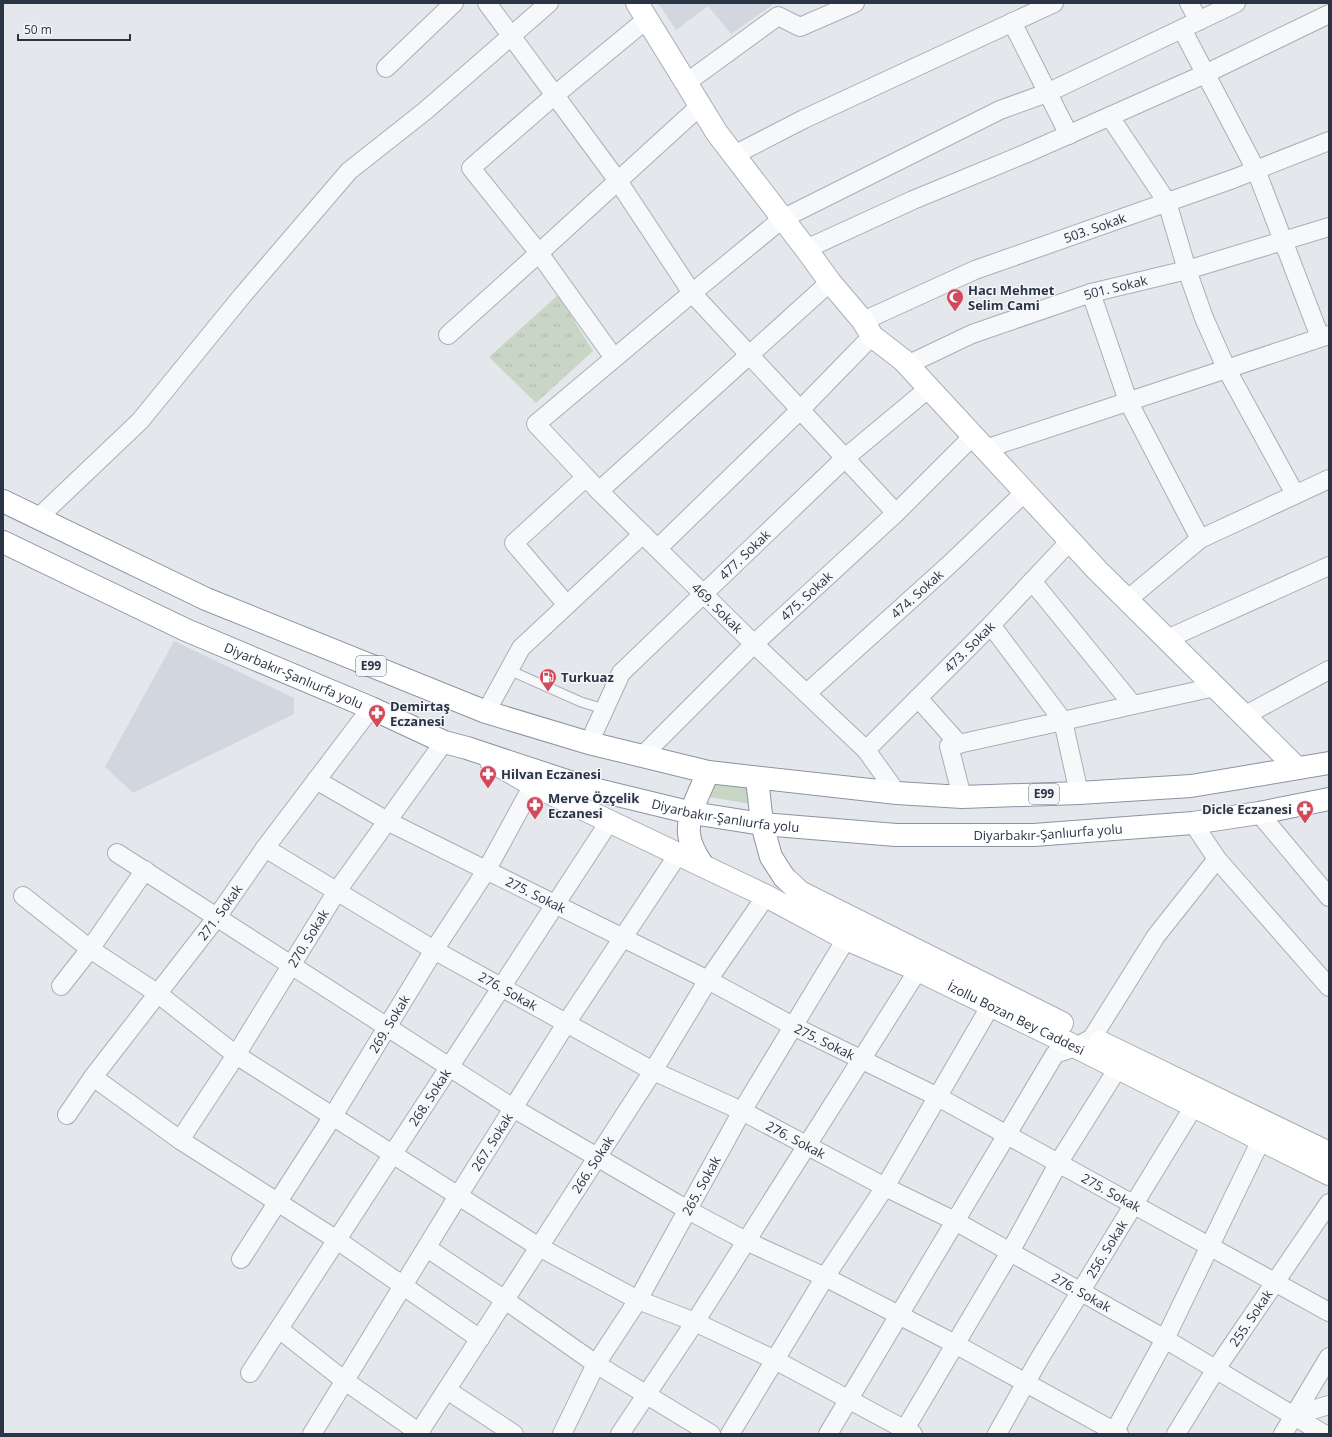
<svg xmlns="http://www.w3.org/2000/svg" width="1332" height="1437" font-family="'Open Sans',sans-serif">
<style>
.built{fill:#d2d6de}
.grass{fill:#c9d6c5}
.park{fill:url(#park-tufts)}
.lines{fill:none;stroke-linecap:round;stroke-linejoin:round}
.lane-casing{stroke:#a9aeb7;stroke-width:11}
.street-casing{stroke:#a9aeb7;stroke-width:20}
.secondary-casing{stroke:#a9aeb7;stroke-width:24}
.highway-casing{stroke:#8b94a3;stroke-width:24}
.lane{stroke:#f7f8fa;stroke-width:9}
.street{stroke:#f7f8fa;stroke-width:18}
.secondary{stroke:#fff;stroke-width:22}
.highway{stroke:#fff;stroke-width:22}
.labels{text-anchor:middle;stroke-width:3;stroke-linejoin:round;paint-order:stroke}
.shield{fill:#f4f6f9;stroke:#676e7b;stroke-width:1}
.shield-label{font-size:12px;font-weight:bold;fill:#2b3445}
.street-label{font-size:13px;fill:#2b3445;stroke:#f4f6f9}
.poi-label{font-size:13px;font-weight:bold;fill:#2b3445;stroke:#f4f6f9;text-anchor:start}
</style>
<defs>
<pattern id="park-tufts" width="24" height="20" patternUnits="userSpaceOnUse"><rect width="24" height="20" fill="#c9d6c5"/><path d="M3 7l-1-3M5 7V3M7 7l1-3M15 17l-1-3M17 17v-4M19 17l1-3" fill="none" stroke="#adb8ab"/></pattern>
</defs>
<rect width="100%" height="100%" fill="#e4e7ec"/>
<path class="built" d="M 658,3 L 775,3 L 731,34 L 708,6 L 676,30 Z
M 174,641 L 294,698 L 294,714 L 133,793 L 105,767 Z"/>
<path class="grass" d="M 716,782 L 745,787 L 749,791 L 751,804 L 709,797 Z"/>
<path class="park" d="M 558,295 L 593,351 L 536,403 L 489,357 Z"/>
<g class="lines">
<g class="lane-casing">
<path id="lane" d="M 509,670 L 581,702 L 604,709"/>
</g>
<g class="street-casing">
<g id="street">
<path d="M 487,3 L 618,181 L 692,293 L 782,219 L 1000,110 L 1047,93 L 1236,3"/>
<path d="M 1189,3 L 1199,21"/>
<path d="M 1012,22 L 1069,135"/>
<path d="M 1182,29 L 1256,170 L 1320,337"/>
<path d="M 386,68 L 454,3"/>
<path d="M 686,83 L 778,16 L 800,27 L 855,3"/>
<path d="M 1110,117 L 1167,202 L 1187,270 L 1204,318 L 1227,370 L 1295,494"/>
<path d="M 734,155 L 804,119 L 1054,3"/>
<path d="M 806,249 L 913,200 L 1027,153 L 1205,74 L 1329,14"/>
<path d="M 1091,293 L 1128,401 L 1200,539"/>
<path id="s1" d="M 863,321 L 975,270 L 1233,179 L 1329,141"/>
<path d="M 448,335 L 539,253 L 471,168 L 555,95 L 647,19"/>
<path d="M 614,358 L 539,253 L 700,106"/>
<path id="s2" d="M 907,365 L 972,334 L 1091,293 L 1187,270 L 1329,227"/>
<path d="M 985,449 L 1329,335"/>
<path d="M 599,491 L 830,282"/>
<path id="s3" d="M 896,513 L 692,293 L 536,424 L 599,491 L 754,644 L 866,750 L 897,793"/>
<path d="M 38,518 L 140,421 L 242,296 L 349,171 L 425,111 L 549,3"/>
<path d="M 658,548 L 800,410 L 872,336"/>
<path d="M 1032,581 L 1133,705 L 1215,687"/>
<path d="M 1127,600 L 1200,539 L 1329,479"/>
<path d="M 567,605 L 514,543 L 586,477"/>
<path d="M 991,625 L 1063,721 L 1133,705"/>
<path d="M 1167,639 L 1329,566"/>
<path id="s4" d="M 807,693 L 950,564 L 1025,492"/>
<path d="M 918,698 L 959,744"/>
<path d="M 486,712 L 521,648 L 643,534"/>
<path d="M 1244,716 L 1329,670"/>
<path id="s5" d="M 589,743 L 621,673 L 845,458 L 929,388"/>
<path id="s6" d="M 866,750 L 991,625 L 1070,541"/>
<path id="s7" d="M 641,757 L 754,644 L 896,513 L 973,436"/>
<path id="s8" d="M 316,780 L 389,822 L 708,980 L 793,1026 L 938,1097 L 1329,1312"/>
<path d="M 962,797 L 949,746 L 1063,721 L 1079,793"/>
<path d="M 1259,813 L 1329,897"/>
<path d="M 1193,823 L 1217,859 L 1329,987"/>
<path id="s9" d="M 265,848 L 434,950 L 653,1071 L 742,1111 L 885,1187 L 955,1221 L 1165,1339 L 1324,1434"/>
<path d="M 117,853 L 513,1108 L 686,1209 L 746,1241 L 825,1277 L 955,1344 L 1119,1434"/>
<path d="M 23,896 L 90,949 L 157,993 L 236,1055 L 539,1247 L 638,1300 L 695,1322 L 775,1360 L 913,1434"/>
<path d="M 61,986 L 90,949 L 145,870"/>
<path d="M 93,1077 L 180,1140 L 337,1240 L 480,1339"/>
<path id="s10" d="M 67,1115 L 93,1077 L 217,917 L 265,848 L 371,708"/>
<path id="s11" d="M 180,1140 L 236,1055 L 337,891 L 444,742"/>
<path d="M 427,1248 L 505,1300 L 596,1364 L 711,1434"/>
<path id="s12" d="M 241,1259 L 333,1116 L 434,950 L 486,871 L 533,785"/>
<path d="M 279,1329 L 345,1381 L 421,1434"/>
<path id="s13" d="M 250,1373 L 609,822"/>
<path d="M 447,1390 L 514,1434"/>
<path d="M 1295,1415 L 1329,1405"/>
<path id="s14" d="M 312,1434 L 458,1196 L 567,1022 L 679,853"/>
<path id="s15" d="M 418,1434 L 653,1071 L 708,980 L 766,896"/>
<path id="s16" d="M 562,1434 L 596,1364 L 638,1300 L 742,1111 L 846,939"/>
<path d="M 620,1434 L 695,1322 L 918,970"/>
<path d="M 730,1434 L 825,1277 L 885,1187 L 991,1005"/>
<path d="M 828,1434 L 1055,1054 L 1076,1047 L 1092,1038 L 1156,936 L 1217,859"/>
<path d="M 902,1434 L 1010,1252 L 1059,1162 L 1118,1068"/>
<path id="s17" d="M 997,1434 L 1038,1361 L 1194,1106"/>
<path d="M 1113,1434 L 1165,1339 L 1261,1140"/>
<path id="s18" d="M 1176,1434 L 1216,1369 L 1329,1203"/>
<path d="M 1283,1434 L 1329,1357"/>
</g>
</g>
<g class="secondary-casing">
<g id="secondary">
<path d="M 637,3 L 717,133 L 806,249 L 830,282 L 863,321 L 872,336 L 903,360 L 1097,570 L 1297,768"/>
<path id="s19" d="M 491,761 L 533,785 L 766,896 L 846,939 L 918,970 L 1076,1047 L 1329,1174"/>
<path d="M 784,877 L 800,892 L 1062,1023"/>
<path d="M 1100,1042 L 1329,1153"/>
</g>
</g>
<g class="highway-casing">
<g id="highway">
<path d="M 3,501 L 206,599 L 486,712 L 589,743 L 708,772 L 897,793 L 962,797 L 1079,793 L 1191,786 L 1329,763"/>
<path id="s20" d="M 3,542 L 186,630 L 371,708 L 444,742 L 467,748 L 585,787 L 692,813 L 762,824 L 896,835 L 1034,835 L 1193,823 L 1259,813 L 1329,799"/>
<path d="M 757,778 L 762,824 L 771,857 L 784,877"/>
<path d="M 702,864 C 696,855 690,845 689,834 C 687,813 701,790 708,772"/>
</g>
</g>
<use href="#lane" class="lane"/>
<use href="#street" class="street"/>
<use href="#secondary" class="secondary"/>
<use href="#highway" class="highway"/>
</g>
<defs>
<g id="mosque-pin" transform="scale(0.9)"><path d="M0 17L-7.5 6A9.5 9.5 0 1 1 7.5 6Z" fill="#d1495b" stroke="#f4f6f9"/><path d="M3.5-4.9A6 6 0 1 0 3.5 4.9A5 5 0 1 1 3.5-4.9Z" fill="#fff"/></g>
<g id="fuel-pin" transform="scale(0.9)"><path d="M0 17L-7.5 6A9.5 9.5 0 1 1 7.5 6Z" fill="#d1495b" stroke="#f4f6f9"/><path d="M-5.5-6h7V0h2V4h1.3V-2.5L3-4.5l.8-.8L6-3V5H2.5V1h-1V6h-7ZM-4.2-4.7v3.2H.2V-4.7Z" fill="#fff"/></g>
<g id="pharmacy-pin" transform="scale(0.9)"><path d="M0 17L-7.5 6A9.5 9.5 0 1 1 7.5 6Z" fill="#d1495b" stroke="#f4f6f9"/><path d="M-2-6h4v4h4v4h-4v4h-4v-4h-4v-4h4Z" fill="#fff"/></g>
</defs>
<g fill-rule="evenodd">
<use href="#mosque-pin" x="955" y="297"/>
<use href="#fuel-pin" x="548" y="677"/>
<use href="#pharmacy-pin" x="377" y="713"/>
<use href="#pharmacy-pin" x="488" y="774"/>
<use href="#pharmacy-pin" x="535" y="805"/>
<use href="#pharmacy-pin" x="1305" y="809"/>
</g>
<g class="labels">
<g class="shield">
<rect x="356" y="656" width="30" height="20" rx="3"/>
<rect x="1029" y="784" width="30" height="20" rx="3"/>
</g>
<g class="shield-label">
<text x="371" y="670">E99</text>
<text x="1044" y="798">E99</text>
</g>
<g class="street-label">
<text dy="5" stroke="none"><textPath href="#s1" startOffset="250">503. Sokak</textPath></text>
<text dy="5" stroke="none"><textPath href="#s2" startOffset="223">501. Sokak</textPath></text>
<text dy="5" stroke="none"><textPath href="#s5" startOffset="248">477. Sokak</textPath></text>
<text dy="5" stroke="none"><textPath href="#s4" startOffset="148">474. Sokak</textPath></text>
<text dy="5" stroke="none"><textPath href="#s7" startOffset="231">475. Sokak</textPath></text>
<text dy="5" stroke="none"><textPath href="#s3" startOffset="762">469. Sokak</textPath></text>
<text dy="5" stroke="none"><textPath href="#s6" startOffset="146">473. Sokak</textPath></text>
<text dy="5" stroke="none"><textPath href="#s20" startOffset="320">Diyarbakır-Şanlıurfa yolu</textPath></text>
<text dy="5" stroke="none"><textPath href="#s20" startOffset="776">Diyarbakır-Şanlıurfa yolu</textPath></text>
<text dy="5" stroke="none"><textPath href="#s20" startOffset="1100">Diyarbakır-Şanlıurfa yolu</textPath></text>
<text dy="5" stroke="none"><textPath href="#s8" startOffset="248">275. Sokak</textPath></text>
<text dy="5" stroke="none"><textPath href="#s10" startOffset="254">271. Sokak</textPath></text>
<text dy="5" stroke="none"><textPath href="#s11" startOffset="239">270. Sokak</textPath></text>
<text dy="5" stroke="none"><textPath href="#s9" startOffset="282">276. Sokak</textPath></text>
<text dy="5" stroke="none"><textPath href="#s19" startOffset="585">İzollu Bozan Bey Caddesi</textPath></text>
<text dy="5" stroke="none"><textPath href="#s12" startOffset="278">269. Sokak</textPath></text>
<text dy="5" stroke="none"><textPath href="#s8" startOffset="572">275. Sokak</textPath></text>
<text dy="5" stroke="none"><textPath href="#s13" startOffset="329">268. Sokak</textPath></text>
<text dy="5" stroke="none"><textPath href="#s9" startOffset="606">276. Sokak</textPath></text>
<text dy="5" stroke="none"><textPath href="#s14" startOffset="343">267. Sokak</textPath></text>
<text dy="5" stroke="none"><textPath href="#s15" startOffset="321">266. Sokak</textPath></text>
<text dy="5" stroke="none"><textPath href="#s16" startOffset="285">265. Sokak</textPath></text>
<text dy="5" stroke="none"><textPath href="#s8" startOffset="896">275. Sokak</textPath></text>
<text dy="5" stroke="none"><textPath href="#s17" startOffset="215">256. Sokak</textPath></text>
<text dy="5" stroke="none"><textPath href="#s9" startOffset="930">276. Sokak</textPath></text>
<text dy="5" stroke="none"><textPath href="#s18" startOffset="138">255. Sokak</textPath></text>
</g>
<g class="poi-label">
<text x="968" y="295">Hacı Mehmet<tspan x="968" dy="15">Selim Cami</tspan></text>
<text x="561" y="682">Turkuaz</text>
<text x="390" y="711">Demirtaş<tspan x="390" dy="15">Eczanesi</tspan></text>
<text x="501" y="779">Hilvan Eczanesi</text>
<text x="548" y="803">Merve Özçelik<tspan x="548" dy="15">Eczanesi</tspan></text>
<text x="1292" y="814" text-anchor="end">Dicle Eczanesi</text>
</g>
</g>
<rect width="1332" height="1437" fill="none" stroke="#2b3445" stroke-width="8"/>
<path d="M18 34v6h112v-6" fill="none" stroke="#2b3445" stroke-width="2"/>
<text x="24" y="34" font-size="12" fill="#2b3445" stroke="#f4f6f9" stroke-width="3" paint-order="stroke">50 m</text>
</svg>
